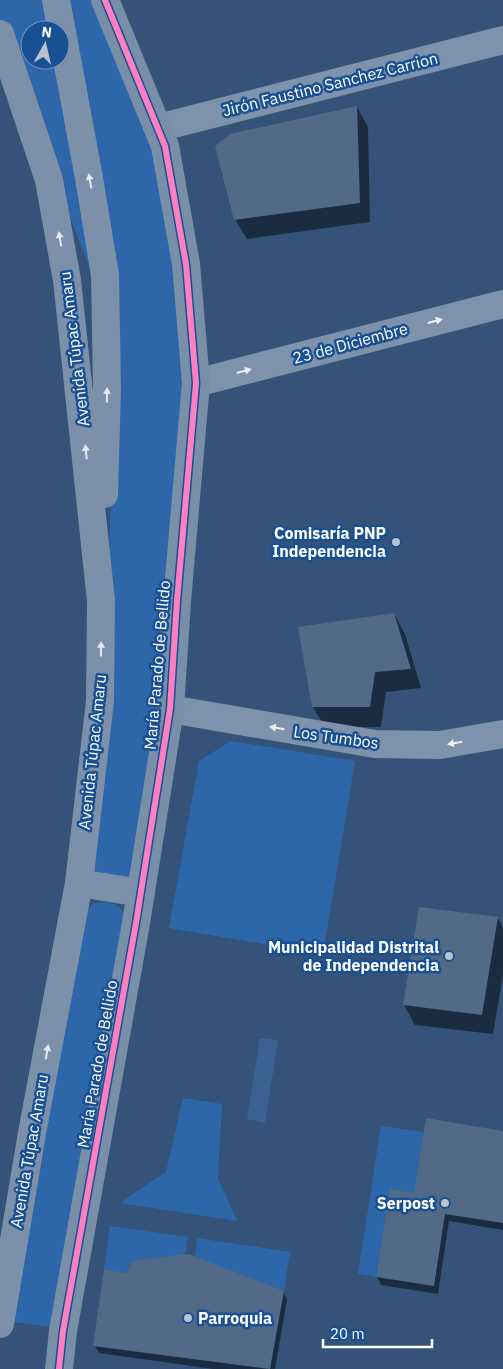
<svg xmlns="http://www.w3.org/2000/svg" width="503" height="1369" font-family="'IBM Plex Sans',sans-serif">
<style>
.green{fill:#2d67aa}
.water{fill:#3b6292}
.shadow{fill:#0007}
.building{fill:#526a87}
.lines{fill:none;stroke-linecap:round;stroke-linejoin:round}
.street{stroke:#7e93ab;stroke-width:28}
.secondary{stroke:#798ea7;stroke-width:28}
.primary{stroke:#7c90a9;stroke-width:28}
.cycleway-casing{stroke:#195094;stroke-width:9}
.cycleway{stroke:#ff80c0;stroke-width:6}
.oneway{fill:#e5e9ee}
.oneway2{fill:#eceff2}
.poi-dot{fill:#b8c3d0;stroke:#195094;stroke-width:2}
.labels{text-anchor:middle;stroke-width:5;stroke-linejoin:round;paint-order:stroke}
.street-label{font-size:16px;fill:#fff;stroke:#195094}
.poi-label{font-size:16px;font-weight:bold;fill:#fff;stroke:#195094;text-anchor:end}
</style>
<rect width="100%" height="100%" fill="#355378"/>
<path class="green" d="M 0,0 L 48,0 L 54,30 L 30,30 L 30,60 L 60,60 L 97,286 L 56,181 L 0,18 Z
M 63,0 L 100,0 L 153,131 L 190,383 L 164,711 L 133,879 L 98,874 L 88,863 L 106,699 L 113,389 Z
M 231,741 L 355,761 L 323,954 L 169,928 L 199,761 Z
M 94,903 C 118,902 120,904 131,925 L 59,1328 L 7,1321 L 78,920 Z
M 183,1098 L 222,1104 L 218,1178 L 237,1221 L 120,1203 L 166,1172 Z
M 381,1126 L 424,1132 L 414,1193 L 390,1189 L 376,1277 L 358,1274 Z
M 110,1226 L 188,1237 L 185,1255 L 132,1261 L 127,1273 L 104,1269 Z
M 197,1238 L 290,1252 L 284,1291 L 195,1257 Z"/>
<path class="water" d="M 260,1038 L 278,1040 L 265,1123 L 247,1119 Z"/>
<path class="shadow" d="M 357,107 L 368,127 L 370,222 L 247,239 L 235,219 Z
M 394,614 L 405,634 L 421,688 L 386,692 L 381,727 L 325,727 L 313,707 L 299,628 Z
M 498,918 L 503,928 L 503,975 L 493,1034 L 415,1025 L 404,1005 Z
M 503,1132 L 503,1230 L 449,1221 L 438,1294 L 381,1285 L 377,1277 L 391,1191 L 415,1194 Z
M 128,1274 L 283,1292 L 287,1300 L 275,1369 L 213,1369 L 99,1353 L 94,1345 Z"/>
<path class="building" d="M 357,106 L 360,203 L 234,220 L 215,146 L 230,134 Z
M 394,613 L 411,669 L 375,672 L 370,707 L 312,707 L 298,627 Z
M 419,907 L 498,917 L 482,1015 L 403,1005 Z
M 426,1118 L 503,1131 L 503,1223 L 445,1214 L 434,1286 L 376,1277 L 390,1189 L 414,1193 Z
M 189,1254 L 284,1291 L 270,1369 L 93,1346 L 104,1269 L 127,1273 L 132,1261 Z"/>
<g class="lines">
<path class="street" d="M 158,128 L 503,40
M 196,383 L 503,304
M 170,709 L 375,744 L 440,745 L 503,734"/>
<path class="secondary" d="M 59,1369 L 63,1331 L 136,923 L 170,709 L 177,601 L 196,383 L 186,264 L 165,146 L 105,0"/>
<path class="primary" d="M 56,0 L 89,178 L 105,275 L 107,388 L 104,494
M 0,34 L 49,180 L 67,280 L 101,601 L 100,701 L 79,883 L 32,1133 L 0,1324
M 79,883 L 141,893"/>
<g class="cycleway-casing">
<path id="cycleway" d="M 59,1369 L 63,1331 L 136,923 L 170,709 L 177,601 L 196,383 L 186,264 L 165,146 L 105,0"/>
</g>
<use href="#cycleway" class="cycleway"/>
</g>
<defs><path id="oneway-solid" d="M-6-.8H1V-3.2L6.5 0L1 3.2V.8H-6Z" transform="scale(1.25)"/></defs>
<g class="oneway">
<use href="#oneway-solid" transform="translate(90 181) rotate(-100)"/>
<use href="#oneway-solid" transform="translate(60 239) rotate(-100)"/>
<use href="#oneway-solid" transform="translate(107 395) rotate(-89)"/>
<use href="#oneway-solid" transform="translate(86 452) rotate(-96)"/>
<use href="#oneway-solid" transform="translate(101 649) rotate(-89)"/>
<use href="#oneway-solid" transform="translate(47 1052) rotate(-80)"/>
</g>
<g class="oneway2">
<use href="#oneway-solid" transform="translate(435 321) rotate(-15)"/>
<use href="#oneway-solid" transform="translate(244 371) rotate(-15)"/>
<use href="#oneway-solid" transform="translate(277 728) rotate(-170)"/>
<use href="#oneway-solid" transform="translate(455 743) rotate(170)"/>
</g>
<g class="poi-dot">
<circle cx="396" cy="542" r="5"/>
<circle cx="449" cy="956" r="5"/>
<circle cx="445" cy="1203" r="5"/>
<circle cx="188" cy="1318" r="5"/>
</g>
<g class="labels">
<g class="street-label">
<text transform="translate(330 84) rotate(-14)" y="6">Jirón Faustino Sanchez Carrion</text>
<text transform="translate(350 343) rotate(-15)" y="6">23 de Diciembre</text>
<text transform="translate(74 349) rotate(-97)" y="6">Avenida Túpac Amaru</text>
<text transform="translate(157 665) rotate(-85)" y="6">María Parado de Bellido</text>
<text transform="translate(336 737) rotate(8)" y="6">Los Tumbos</text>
<text transform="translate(92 752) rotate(-84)" y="6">Avenida Túpac Amaru</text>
<text transform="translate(97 1064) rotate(-80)" y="6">María Parado de Bellido</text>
<text transform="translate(29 1151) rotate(-80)" y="6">Avenida Túpac Amaru</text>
</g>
<g class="poi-label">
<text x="386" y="539">Comisaría PNP<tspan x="386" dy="18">Independencia</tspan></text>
<text x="439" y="953">Municipalidad Distrital<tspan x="439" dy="18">de Independencia</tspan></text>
<text x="435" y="1209">Serpost</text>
<text x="198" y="1324" text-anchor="start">Parroquia</text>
</g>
</g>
<g transform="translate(45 45) rotate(8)"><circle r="24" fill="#195094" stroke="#7596bf"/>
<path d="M0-4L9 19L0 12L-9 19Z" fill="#b8c3d0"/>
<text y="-8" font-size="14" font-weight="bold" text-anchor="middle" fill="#ffffff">N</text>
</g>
<path d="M323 1339v8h109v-8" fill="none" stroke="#ffffff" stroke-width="2.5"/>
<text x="330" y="1339" font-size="15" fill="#ffffff" stroke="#195094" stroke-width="4" paint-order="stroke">20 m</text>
</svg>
